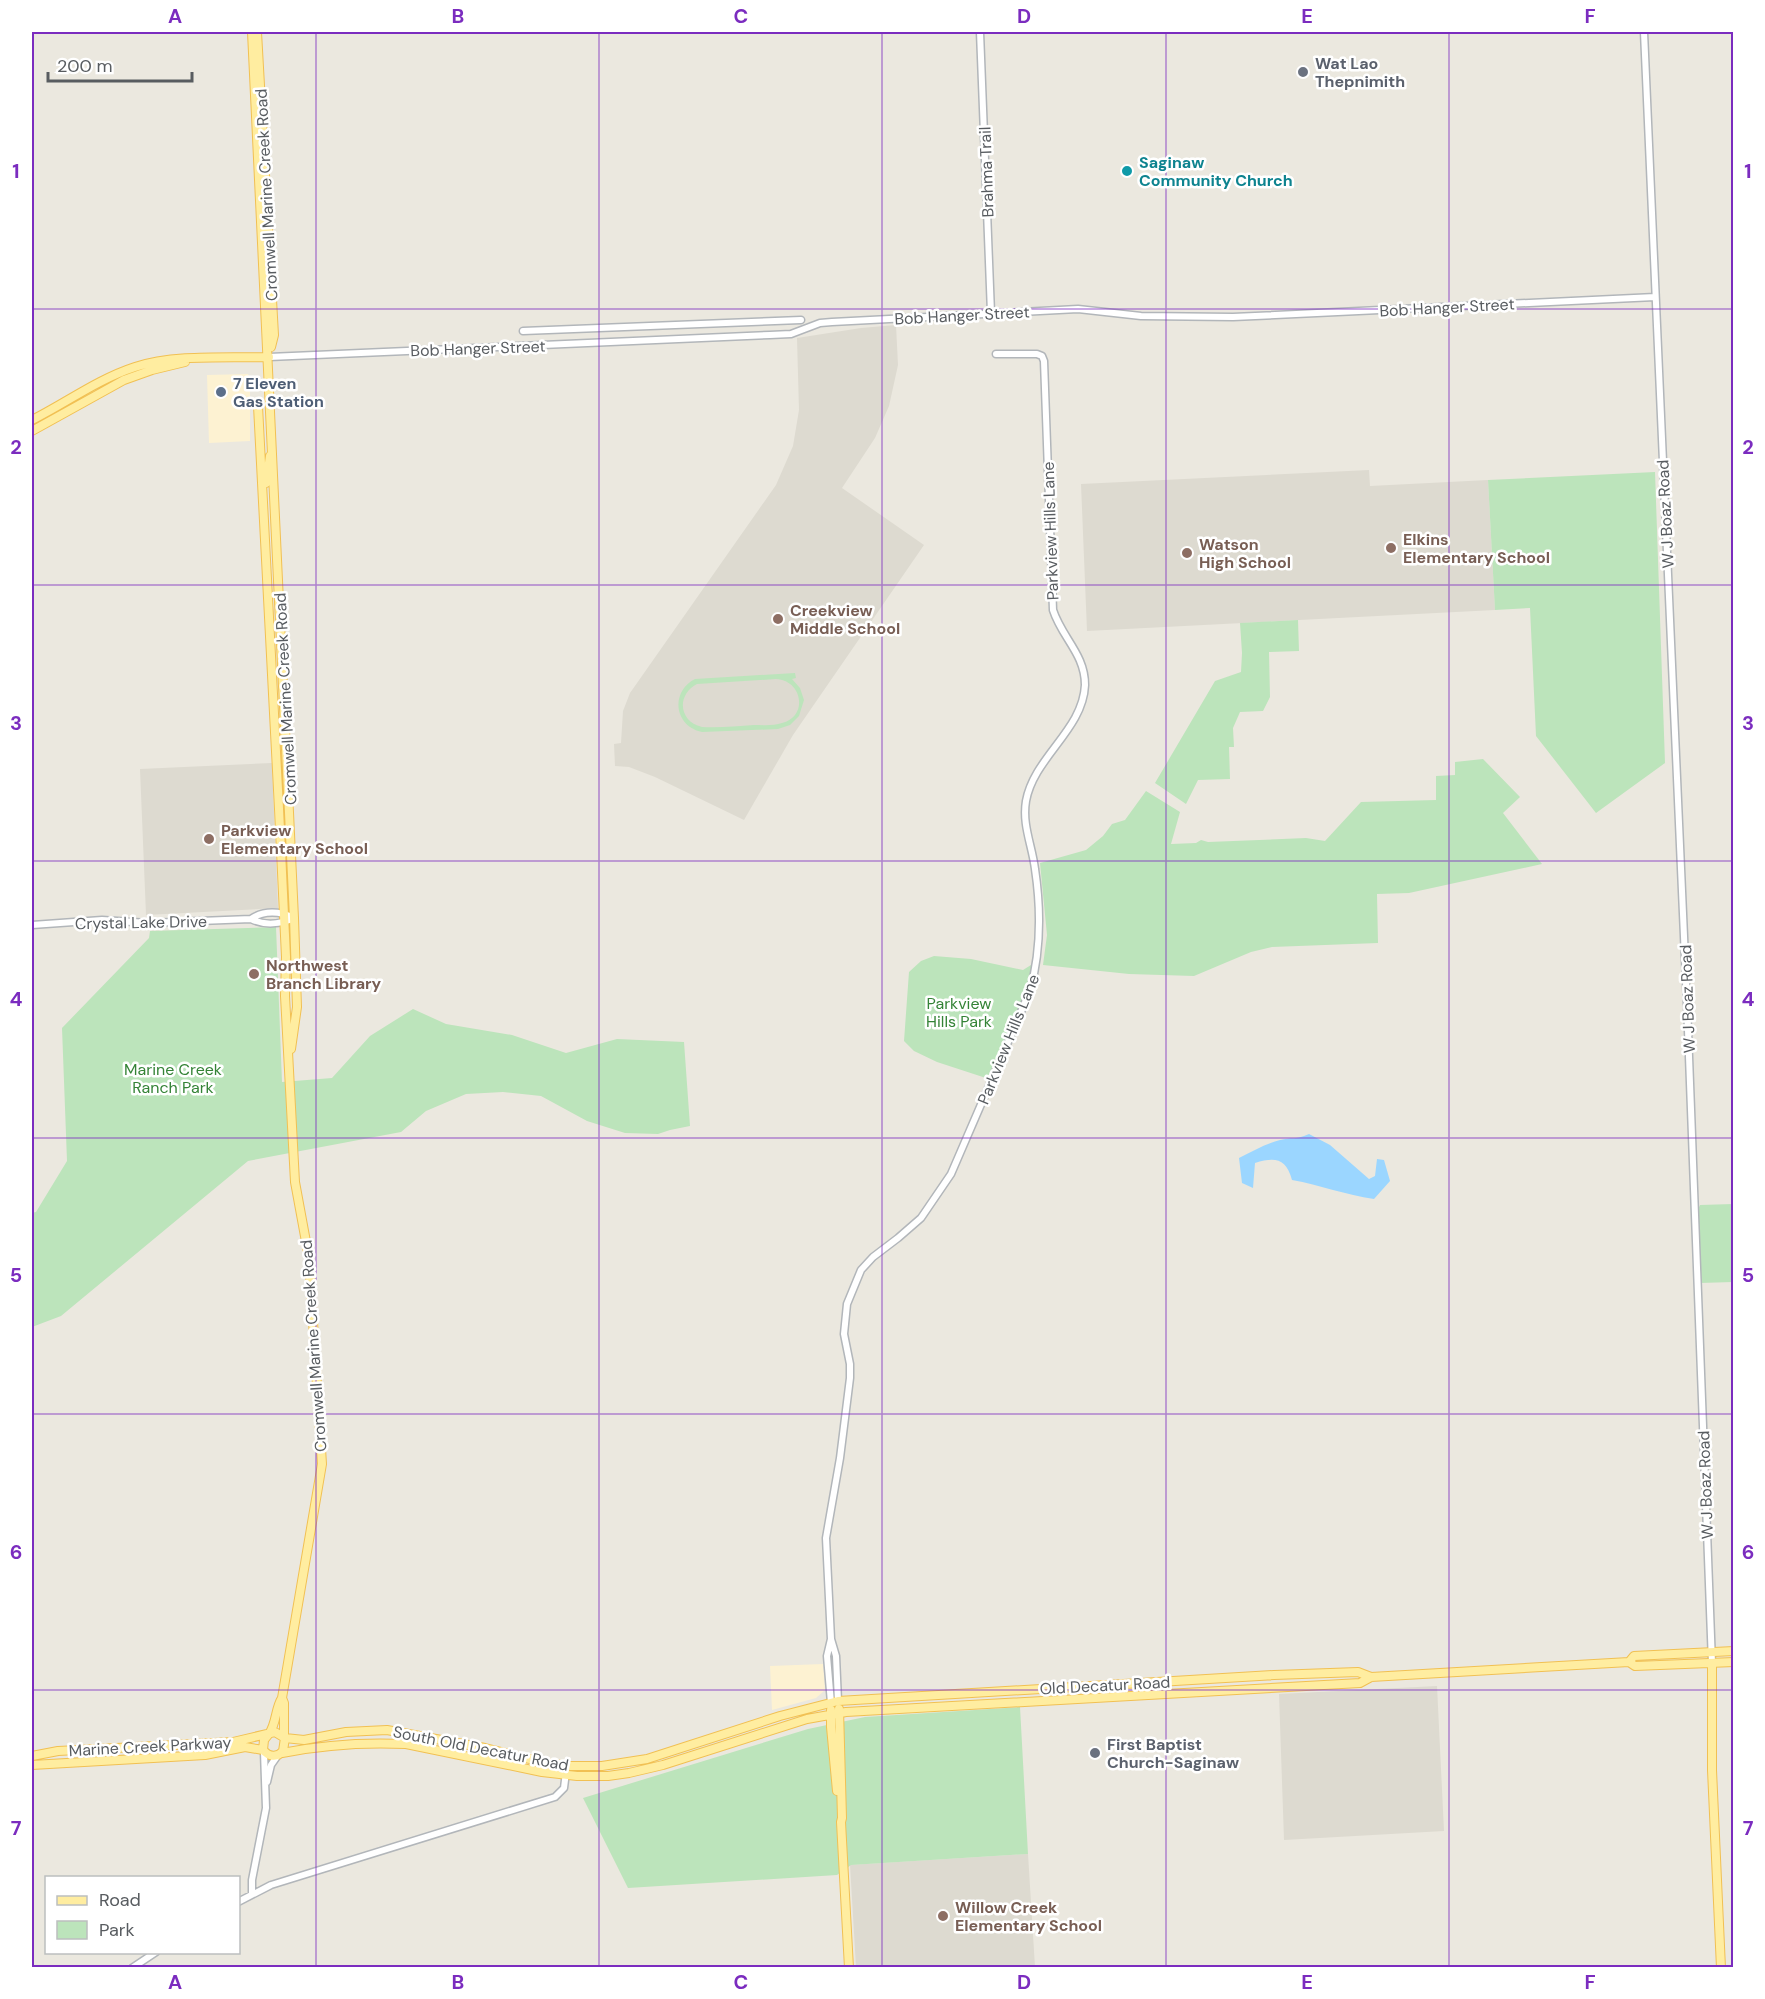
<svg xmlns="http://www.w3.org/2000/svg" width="1765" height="1999" font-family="'DM Sans',sans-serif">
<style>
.commercial{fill:#fdf2d2}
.education{fill:#dddad0}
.green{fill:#bce4bb;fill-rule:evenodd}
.water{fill:#9bd6ff}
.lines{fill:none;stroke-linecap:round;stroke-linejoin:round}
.minor-casing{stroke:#b2b6ba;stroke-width:9}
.major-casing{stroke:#f1c053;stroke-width:10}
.minor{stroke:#fff;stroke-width:6}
.major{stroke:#ffeda0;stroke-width:8}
.grid{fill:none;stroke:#7b2cbf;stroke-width:1.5;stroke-opacity:0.55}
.worship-dot{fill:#6b7280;stroke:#fff;stroke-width:2}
.culture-dot{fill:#0f9aa8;stroke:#fff;stroke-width:2}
.service-dot{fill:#5c6f8a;stroke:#fff;stroke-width:2}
.education-dot{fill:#8d6e63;stroke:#fff;stroke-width:2}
.labels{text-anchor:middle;stroke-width:5;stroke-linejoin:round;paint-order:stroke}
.worship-label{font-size:16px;font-weight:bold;fill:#5b616d;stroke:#fff;text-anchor:start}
.culture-label{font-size:16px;font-weight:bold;fill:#0d838f;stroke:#fff;text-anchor:start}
.street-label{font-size:16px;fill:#585c60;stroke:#fff}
.service-label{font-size:16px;font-weight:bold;fill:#4e5e75;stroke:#fff;text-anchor:start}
.education-label{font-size:16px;font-weight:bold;fill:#785e54;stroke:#fff;text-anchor:start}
.park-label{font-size:16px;fill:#348336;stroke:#fff}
.neatline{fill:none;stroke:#7b2cbf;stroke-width:2}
.grid-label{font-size:20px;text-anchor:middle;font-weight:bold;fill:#7b2cbf}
</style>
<rect width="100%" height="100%" fill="#ebe8df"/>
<path class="commercial" d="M 248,374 L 250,378 L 250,441 L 209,443 L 207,375 Z
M 823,1664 L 825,1690 L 816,1698 L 772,1710 L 770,1666 Z"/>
<path class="education" d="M 896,325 L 898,365 L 889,406 L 875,438 L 842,488 L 924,545 L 793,735 L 744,820 L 655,777 L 629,767 L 615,766 L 614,744 L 621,743 L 623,711 L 630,693 L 776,485 L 793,446 L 799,410 L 797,338 L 861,328 Z
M 1369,470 L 1370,486 L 1488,480 L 1495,610 L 1087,631 L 1081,484 Z
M 272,763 L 278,908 L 146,915 L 140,769 Z
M 1437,1686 L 1444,1831 L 1284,1840 L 1279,1694 Z
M 1028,1854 L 1035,1967 L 856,1967 L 850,1865 Z"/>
<path class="green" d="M 1655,472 L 1665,763 L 1596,813 L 1536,736 L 1530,608 L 1495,610 L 1488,480 Z
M 1298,620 L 1299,651 L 1269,652 L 1270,697 L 1263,711 L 1240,712 L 1233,728 L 1234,747 L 1229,747 L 1230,779 L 1198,780 L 1186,804 L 1155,783 L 1215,681 L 1241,672 L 1242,653 L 1240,623 Z
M 795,673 L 796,678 L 792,679 L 800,688 L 804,700 L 799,716 L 790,725 L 778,729 L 702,732 C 674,726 670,692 695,679 ZM 776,679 C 802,680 809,716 782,723 C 774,726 763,725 754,725 C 737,726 720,728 702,727 C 679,722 676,695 697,684 Z
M 1483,759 L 1520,797 L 1503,813 L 1542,864 L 1409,893 L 1377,894 L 1378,943 L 1272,947 L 1251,952 L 1194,976 L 1129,974 L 1043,965 L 1047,935 L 1040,863 L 1086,850 L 1103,836 L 1112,824 L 1125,820 L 1146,791 L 1180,812 L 1171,844 L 1196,843 L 1201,840 L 1208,842 L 1306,838 L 1325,841 L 1361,802 L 1436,800 L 1436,776 L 1455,775 L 1455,762 Z
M 276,927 L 282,1082 L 332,1078 L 370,1036 L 413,1009 L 446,1024 L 512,1035 L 566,1053 L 617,1039 L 684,1042 L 690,1126 L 670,1130 L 658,1134 L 625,1133 L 587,1121 L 541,1096 L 503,1092 L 466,1094 L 426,1111 L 401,1132 L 248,1161 L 61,1316 L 32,1327 L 32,1213 L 36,1212 L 67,1161 L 62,1028 L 149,938 L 150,931 Z
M 934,956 L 971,959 L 1023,970 L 1031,965 L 1033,968 L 1026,994 L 989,1079 L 937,1062 L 914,1051 L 904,1041 L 909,972 L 921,961 Z
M 1733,1204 L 1733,1282 L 1700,1283 L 1697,1212 L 1700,1205 Z
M 1020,1707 L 1028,1854 L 851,1865 L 837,1875 L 628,1888 L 583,1798 L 808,1729 L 865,1717 Z"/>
<path class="water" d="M 1309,1134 L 1330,1145 L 1369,1179 L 1375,1176 L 1377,1159 L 1384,1160 L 1390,1181 L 1374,1199 C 1346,1195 1320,1185 1292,1180 C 1286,1158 1275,1157 1255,1163 L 1253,1188 L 1242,1183 L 1239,1158 C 1253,1151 1265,1144 1280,1140 C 1291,1137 1297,1140 1309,1134 Z"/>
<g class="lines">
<g class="minor-casing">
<path id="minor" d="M 980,32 L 991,313
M 1644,32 L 1687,1004 L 1712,1663
M 523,331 L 801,320
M 269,357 L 770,335 L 791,334 L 820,323 L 832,322 L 1078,309 L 1141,316 L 1233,317 L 1655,297
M 251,919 C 264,910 280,911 294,918
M 32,925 L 102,920 L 148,923 L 251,919 C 265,926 281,924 294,918
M 838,1701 L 836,1656 L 831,1639 L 826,1538 L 840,1458 L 850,1378 L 850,1364 L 844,1334 L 847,1304 L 861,1270 L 873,1257 L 898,1238 L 921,1218 L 951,1174 L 1030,991 C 1041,951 1041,909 1035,869 C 1032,845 1022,825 1026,801 C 1034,757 1083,730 1085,685 C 1085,654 1062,638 1053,610 L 1044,361 L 1042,356 L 1037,354 L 996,354
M 831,1703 L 827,1656 L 831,1639
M 267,1782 L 271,1765 L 278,1755
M 252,1894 L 252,1880 L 266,1808 L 264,1752
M 238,1902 L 271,1885 L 555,1797 L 564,1788 L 566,1772
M 132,1968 L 156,1952"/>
</g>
<g class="major-casing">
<path id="major" d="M 252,32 L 294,918 L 297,1007 L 291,1049
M 257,32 L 274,335 L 271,347
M 258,406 L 279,809 L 286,957 L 285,996 L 295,1182 L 309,1258 L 322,1464 L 282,1698 C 275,1709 277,1722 269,1734
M 32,420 C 66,403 98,379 135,367 C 174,354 228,358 269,357
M 32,431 L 124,380 L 152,370 L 185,362
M 266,483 L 270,456
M 1629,1662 L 1634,1656 L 1734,1651
M 1712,1663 L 1712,1770 L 1721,1968
M 282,1698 L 284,1703 L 284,1737
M 839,1709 L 842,1818 L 841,1822 L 849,1968
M 831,1710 L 831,1727 L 837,1791
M 268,1735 L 264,1740 L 263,1750 C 269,1757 277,1758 283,1751 L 285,1738
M 282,1753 C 322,1745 364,1742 406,1744 L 542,1772 L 577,1776 L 608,1776 L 629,1773 L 663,1765 L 807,1719 L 846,1712 L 1360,1683 L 1371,1677 L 1629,1662 L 1635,1666 L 1734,1662
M 32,1756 L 58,1751 L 233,1742 L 275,1732 L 285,1738 L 304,1740 L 346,1732 L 387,1730 L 485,1748 L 542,1762 L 567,1766 L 602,1766 L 647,1759 L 780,1716 L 838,1701 L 1274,1675 L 1358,1672 L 1371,1677
M 32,1765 L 205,1755 L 245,1747 L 263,1750"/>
</g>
<use href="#minor" class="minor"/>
<use href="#major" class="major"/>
</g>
<path class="grid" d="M 316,32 L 316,1968M 599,32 L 599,1968M 882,32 L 882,1968M 1166,32 L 1166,1968M 1449,32 L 1449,1968M 32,309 L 1734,309M 32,585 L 1734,585M 32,861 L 1734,861M 32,1138 L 1734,1138M 32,1414 L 1734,1414M 32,1690 L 1734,1690"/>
<g class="worship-dot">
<circle cx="1303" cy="72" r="6"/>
<circle cx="1095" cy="1753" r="6"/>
</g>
<circle class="culture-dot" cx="1127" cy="171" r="6"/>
<circle class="service-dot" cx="221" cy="392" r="6"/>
<g class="education-dot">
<circle cx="1391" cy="548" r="6"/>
<circle cx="1187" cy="553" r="6"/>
<circle cx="778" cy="619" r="6"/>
<circle cx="209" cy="839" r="6"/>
<circle cx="254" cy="974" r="6"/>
<circle cx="943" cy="1916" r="6"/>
</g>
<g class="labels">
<g class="worship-label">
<text x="1315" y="69">Wat Lao<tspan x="1315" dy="18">Thepnimith</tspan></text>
<text x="1107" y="1750">First Baptist<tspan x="1107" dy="18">Church-Saginaw</tspan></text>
</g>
<g class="culture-label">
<text x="1139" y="168">Saginaw<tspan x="1139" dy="18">Community Church</tspan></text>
</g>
<g class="street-label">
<text transform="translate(986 172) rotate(-92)" y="6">Brahma Trail</text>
<text transform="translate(266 195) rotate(-93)" y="6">Cromwell Marine Creek Road</text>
<text transform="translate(1447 307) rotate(-3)" y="6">Bob Hanger Street</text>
<text transform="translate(962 315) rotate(-3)" y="6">Bob Hanger Street</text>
<text transform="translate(478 348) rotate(-2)" y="6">Bob Hanger Street</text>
<text transform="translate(1665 514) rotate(-93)" y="6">W J Boaz Road</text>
<text transform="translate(1050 531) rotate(-92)" y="6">Parkview Hills Lane</text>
<text transform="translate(285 699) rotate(-93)" y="6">Cromwell Marine Creek Road</text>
<text transform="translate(141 922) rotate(-1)" y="6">Crystal Lake Drive</text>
<text transform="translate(1687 999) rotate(-92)" y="6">W J Boaz Road</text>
<text transform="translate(1008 1039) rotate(-68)" y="6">Parkview Hills Lane</text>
<text transform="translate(313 1346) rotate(-94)" y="6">Cromwell Marine Creek Road</text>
<text transform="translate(1705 1485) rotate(-92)" y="6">W J Boaz Road</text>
<text transform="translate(1105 1685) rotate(-3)" y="6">Old Decatur Road</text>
<text transform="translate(150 1746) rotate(-3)" y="6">Marine Creek Parkway</text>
<text transform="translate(481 1748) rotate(11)" y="6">South Old Decatur Road</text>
</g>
<g class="service-label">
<text x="233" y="389">7 Eleven<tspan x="233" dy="18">Gas Station</tspan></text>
</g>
<g class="education-label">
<text x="1403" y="545">Elkins<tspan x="1403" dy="18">Elementary School</tspan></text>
<text x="1199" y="550">Watson<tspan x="1199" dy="18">High School</tspan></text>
<text x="790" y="616">Creekview<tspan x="790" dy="18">Middle School</tspan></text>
<text x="221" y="836">Parkview<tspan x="221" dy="18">Elementary School</tspan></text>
<text x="266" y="971">Northwest<tspan x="266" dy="18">Branch Library</tspan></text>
<text x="955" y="1913">Willow Creek<tspan x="955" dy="18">Elementary School</tspan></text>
</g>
<g class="park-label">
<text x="959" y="1009">Parkview<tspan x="959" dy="18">Hills Park</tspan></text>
<text x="173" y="1075">Marine Creek<tspan x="173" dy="18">Ranch Park</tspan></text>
</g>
</g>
<rect width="1765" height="1999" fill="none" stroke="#ffffff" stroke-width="66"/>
<rect x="45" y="1876" width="195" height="78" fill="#ffffff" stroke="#bcbebf" stroke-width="1.5"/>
<rect x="57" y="1896" width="30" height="9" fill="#ffeda0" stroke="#bcbebf" stroke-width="1.5"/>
<text x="99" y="1906" font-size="18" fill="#585c60">Road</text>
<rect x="57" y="1921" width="30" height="18" fill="#bce4bb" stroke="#bcbebf" stroke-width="1.5"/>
<text x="99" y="1936" font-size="18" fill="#585c60">Park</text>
<path d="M48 72v9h144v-9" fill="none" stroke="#585c60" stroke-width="3"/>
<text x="57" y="72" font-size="18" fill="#585c60" stroke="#ffffff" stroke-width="4.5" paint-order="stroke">200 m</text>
<rect x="33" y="33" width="1699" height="1933" class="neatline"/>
<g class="grid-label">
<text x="175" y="23">A</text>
<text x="458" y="23">B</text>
<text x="741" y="23">C</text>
<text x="1024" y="23">D</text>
<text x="1307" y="23">E</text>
<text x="1590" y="23">F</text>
<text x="16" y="178">1</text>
<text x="1748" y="178">1</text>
<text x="16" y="454">2</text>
<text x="1748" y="454">2</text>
<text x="16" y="730">3</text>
<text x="1748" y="730">3</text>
<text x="16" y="1006">4</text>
<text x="1748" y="1006">4</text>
<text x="16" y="1282">5</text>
<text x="1748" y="1282">5</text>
<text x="16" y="1559">6</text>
<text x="1748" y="1559">6</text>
<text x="16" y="1835">7</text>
<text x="1748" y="1835">7</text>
<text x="175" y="1989">A</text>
<text x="458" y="1989">B</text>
<text x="741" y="1989">C</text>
<text x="1024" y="1989">D</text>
<text x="1307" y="1989">E</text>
<text x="1590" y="1989">F</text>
</g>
</svg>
